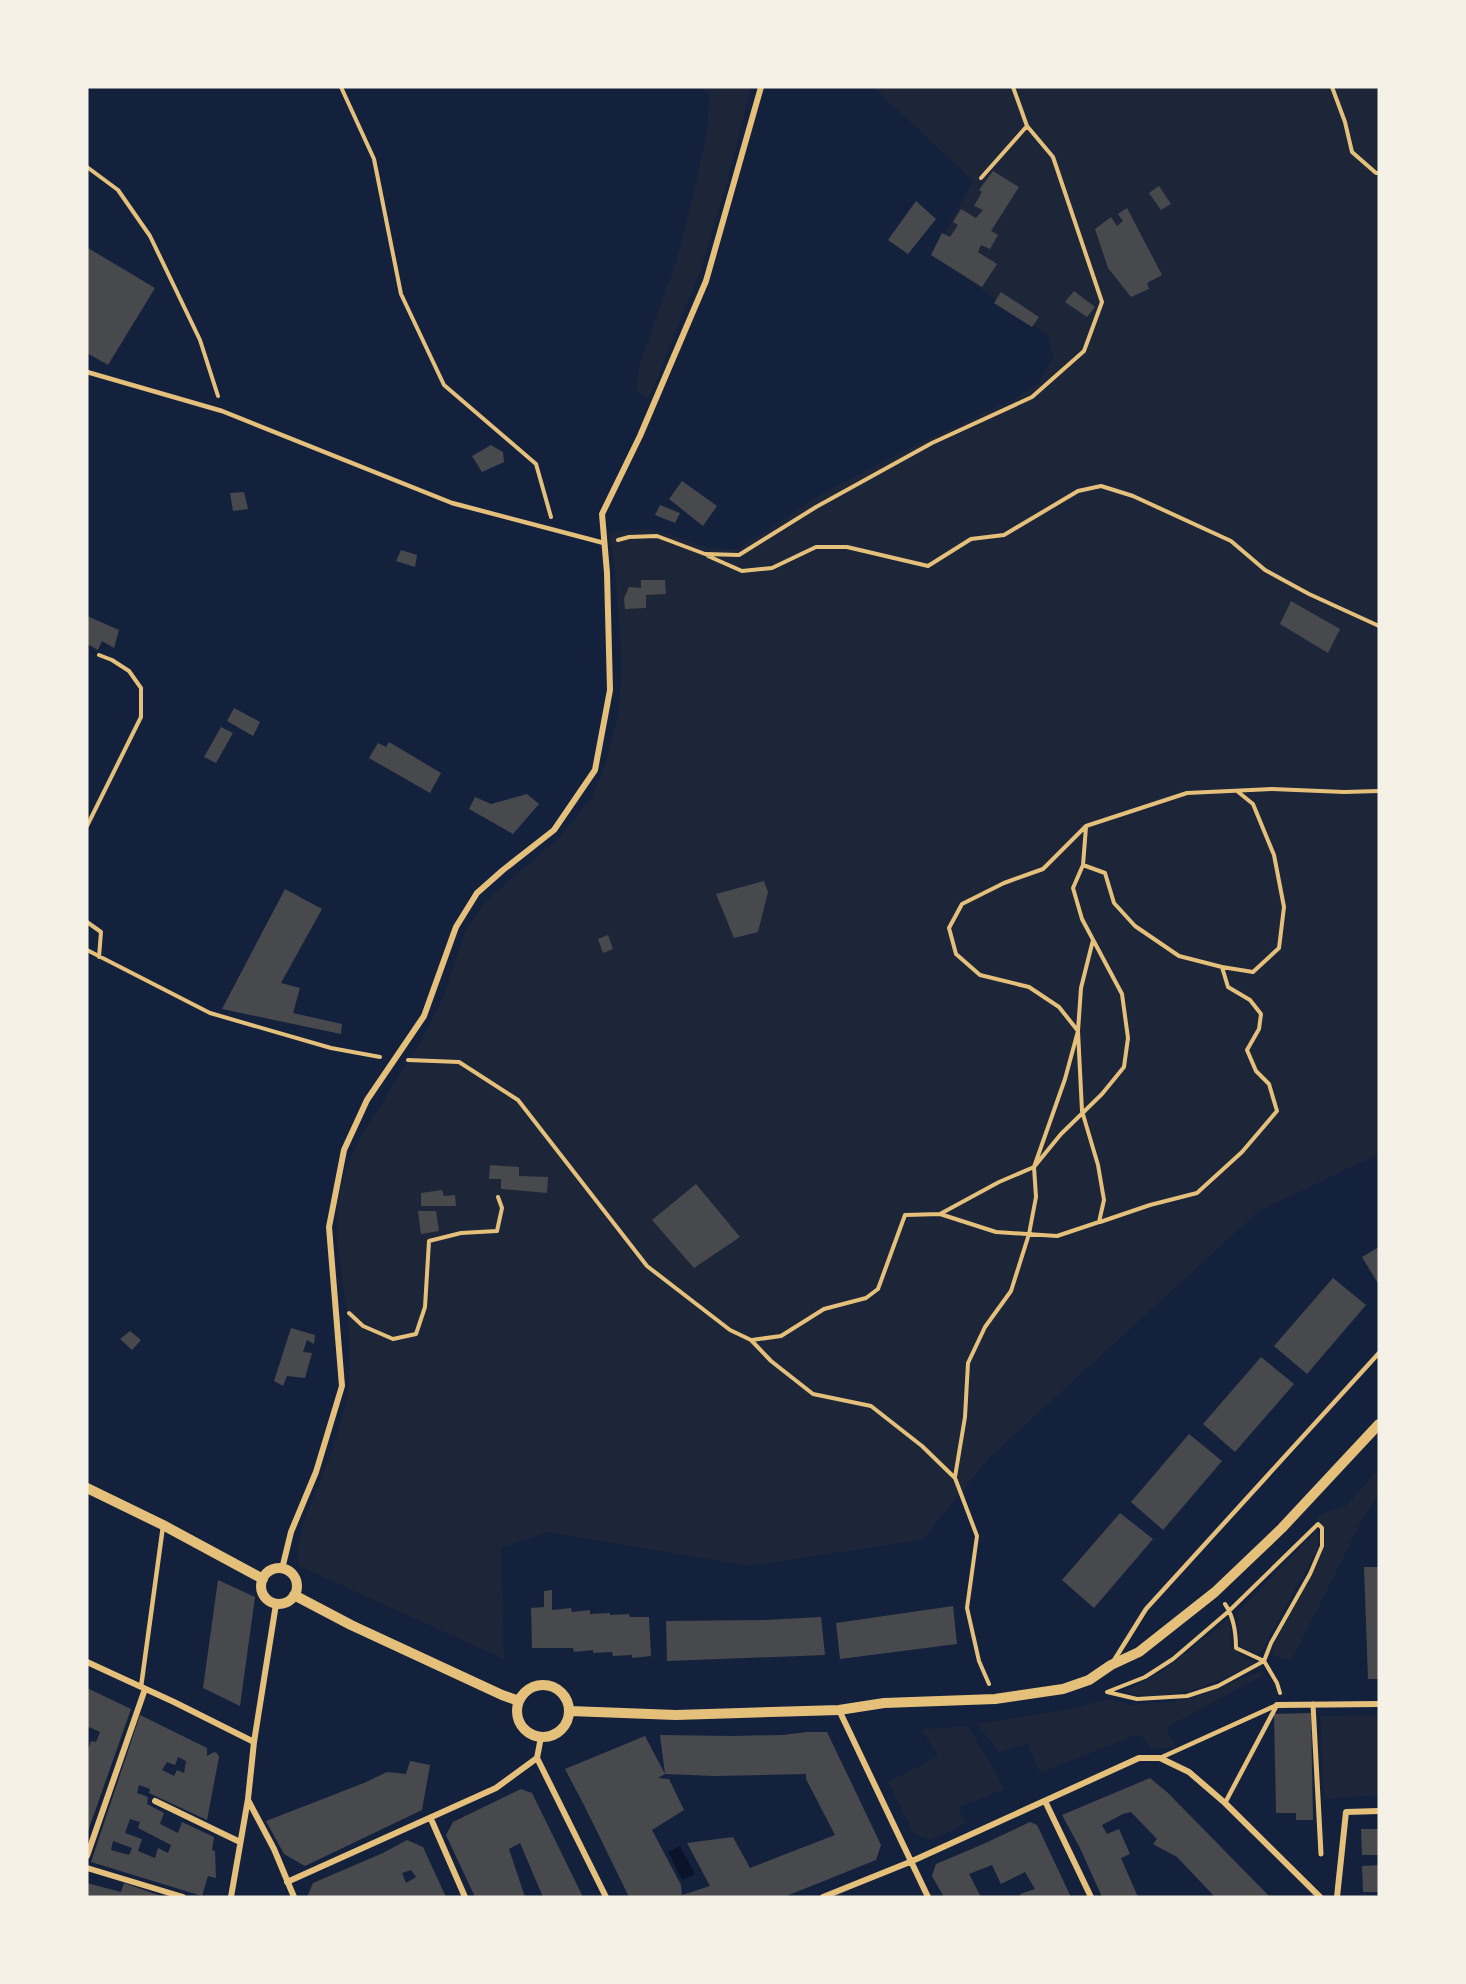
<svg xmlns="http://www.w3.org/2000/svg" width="1466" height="1984" font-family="'PT Sans Narrow',sans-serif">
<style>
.green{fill:#1d2539}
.water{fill:#0b132b}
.building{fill:#48494c;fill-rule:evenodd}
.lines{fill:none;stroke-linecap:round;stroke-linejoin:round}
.path{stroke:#e5c07b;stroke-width:4}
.service{stroke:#e5c07b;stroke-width:4.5}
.pedestrian{stroke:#e5c07b;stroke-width:5}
.minor{stroke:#e5c07b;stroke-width:6}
.tertiary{stroke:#e5c07b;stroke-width:10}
</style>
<rect width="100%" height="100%" fill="#14213d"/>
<path class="green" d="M 699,87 L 751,87 L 727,182 L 701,269 L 649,398 L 636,392 L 639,366 L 676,262 L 684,233 L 708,129 L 709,93 Z
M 873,87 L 1379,87 L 1379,1154 L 1259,1211 L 989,1458 L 922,1540 L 747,1566 L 547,1532 L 501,1548 L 504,1659 L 299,1566 L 297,1550 L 303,1525 L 333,1447 L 347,1399 L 350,1361 L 348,1322 L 337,1241 L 337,1201 L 346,1169 L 358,1141 L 423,1038 L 442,1000 L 465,932 L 488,899 L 561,836 L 592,797 L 606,762 L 618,716 L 622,665 L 615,570 L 609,533 L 626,530 L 648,529 L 671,535 L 709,548 L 738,549 L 815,498 L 887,459 L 1015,398 L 1039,383 L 1053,357 L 1049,337 L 933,255 L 973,181 Z
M 1374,1474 L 1379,1474 L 1379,1493 L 1362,1520 L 1291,1661 L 1274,1655 L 1272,1649 L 1324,1549 L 1325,1531 L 1316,1519 L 1319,1515 L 1347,1505 Z
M 1316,1531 L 1319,1534 L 1318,1548 L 1259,1655 L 1240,1646 L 1237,1613 Z
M 1230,1618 C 1230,1646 1229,1652 1257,1662 C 1221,1680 1201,1691 1160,1695 C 1147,1696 1136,1696 1124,1691 L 1160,1673 Z
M 1262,1671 L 1265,1674 L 1166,1728 L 1175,1747 L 1152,1749 L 1141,1736 L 1133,1736 L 1040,1773 L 1028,1743 L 999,1752 L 977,1724 L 1067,1710 L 1107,1699 L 1132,1705 L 1169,1702 L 1196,1697 Z
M 1379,1715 L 1379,1795 L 1324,1799 L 1320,1716 Z
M 968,1726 L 1005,1789 L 959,1807 L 965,1824 L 930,1840 L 914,1834 L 888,1782 L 938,1756 L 921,1729 Z"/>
<path class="water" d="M 680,1846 L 695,1874 L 682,1880 L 668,1852 Z"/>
<path class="building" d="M 993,171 L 1019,187 L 991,231 L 998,235 L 990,249 L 981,245 L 978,252 L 997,264 L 982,287 L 931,255 L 942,233 L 950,237 L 958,225 L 953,222 L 961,209 L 976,218 L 983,210 L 974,206 L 982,192 L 979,190 Z
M 1159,186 L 1171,204 L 1161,210 L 1149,193 Z
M 916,201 L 936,219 L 908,254 L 888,240 Z
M 1127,208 L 1162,275 L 1147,283 L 1149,289 L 1131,297 L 1108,268 L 1095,229 L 1111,217 L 1117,226 L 1123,221 L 1118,214 Z
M 88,248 L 155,288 L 108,365 L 87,353 Z
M 1074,291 L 1095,307 L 1087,317 L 1065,302 Z
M 1001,292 L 1039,317 L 1032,327 L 994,303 Z
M 491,445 L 503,452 L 504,462 L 482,472 L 472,456 Z
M 682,481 L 717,506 L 703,526 L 669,499 Z
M 244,492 L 248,509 L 233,511 L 230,493 Z
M 660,505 L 680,513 L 675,523 L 655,515 Z
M 401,550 L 417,555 L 415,567 L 396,561 Z
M 641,580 L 665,580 L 666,594 L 646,595 L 646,608 L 625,609 L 624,598 L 629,587 L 641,588 Z
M 1291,601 L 1340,629 L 1328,653 L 1280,624 Z
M 87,616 L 119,630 L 114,648 L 102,641 L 98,650 L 87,644 Z
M 234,708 L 260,722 L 253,736 L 227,721 Z
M 221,727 L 233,733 L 216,763 L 204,757 Z
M 389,742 L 441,773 L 430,793 L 369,758 L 378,743 L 386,747 Z
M 527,794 L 539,804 L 513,834 L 469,809 L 475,797 L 491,804 Z
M 764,881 L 768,892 L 758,932 L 734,938 L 716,894 Z
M 285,889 L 322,909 L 281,983 L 300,988 L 293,1013 L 342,1024 L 341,1034 L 222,1009 Z
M 608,935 L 613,949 L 603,953 L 598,939 Z
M 490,1165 L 519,1167 L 519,1176 L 548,1177 L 547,1193 L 501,1189 L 501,1179 L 489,1179 Z
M 696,1184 L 740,1237 L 694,1268 L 652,1220 Z
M 442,1190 L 444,1196 L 455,1195 L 456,1206 L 421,1206 L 421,1193 Z
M 418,1211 L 436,1211 L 439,1231 L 421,1234 Z
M 1379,1247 L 1379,1285 L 1362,1257 Z
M 1333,1278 L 1366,1305 L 1307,1374 L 1274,1346 Z
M 291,1328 L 315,1335 L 314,1344 L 307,1340 L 303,1352 L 312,1353 L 305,1378 L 287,1376 L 283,1386 L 274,1381 Z
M 130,1331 L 141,1340 L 132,1350 L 120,1339 Z
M 1261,1357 L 1294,1384 L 1235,1452 L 1203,1424 Z
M 1189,1434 L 1222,1461 L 1163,1530 L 1131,1502 Z
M 1120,1513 L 1153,1539 L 1094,1608 L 1062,1580 Z
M 1364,1567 L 1379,1567 L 1379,1679 L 1368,1679 Z
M 218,1580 L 255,1597 L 240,1706 L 203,1688 Z
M 552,1590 L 552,1610 L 571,1608 L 572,1612 L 590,1610 L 590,1614 L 610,1613 L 610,1615 L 629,1614 L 630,1617 L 649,1617 L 651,1656 L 632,1658 L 632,1655 L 613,1656 L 612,1652 L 593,1653 L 593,1650 L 574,1652 L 573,1648 L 532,1648 L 531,1608 L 544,1607 L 544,1591 Z
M 953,1606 L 957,1644 L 840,1659 L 836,1623 Z
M 821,1617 L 825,1655 L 667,1661 L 666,1621 L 765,1620 Z
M 87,1688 L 131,1709 L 87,1834 L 87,1753 L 91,1741 L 96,1742 L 100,1732 L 89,1727 L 87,1733 Z
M 1311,1713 L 1313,1820 L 1296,1820 L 1296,1813 L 1276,1813 L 1274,1714 Z
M 140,1715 L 207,1748 L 207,1756 L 214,1752 L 217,1753 L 219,1757 L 207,1820 L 149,1793 L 150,1789 L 139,1785 L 137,1793 L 148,1797 L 147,1804 L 164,1813 L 160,1824 L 178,1833 L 182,1822 L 214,1837 L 212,1850 L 215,1851 L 216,1878 L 208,1876 L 202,1896 L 91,1862 ZM 178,1757 L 186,1761 L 184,1773 L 177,1770 L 174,1776 L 162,1770 L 167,1762 L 175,1765 ZM 130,1819 L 140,1822 L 138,1828 L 171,1845 L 168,1853 L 158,1848 L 155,1858 L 138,1851 L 142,1839 L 125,1833 ZM 113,1841 L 132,1848 L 129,1855 L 111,1850 Z
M 807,1732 L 827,1732 L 881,1845 L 876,1860 L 784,1897 L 629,1897 L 585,1807 L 565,1769 L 645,1736 L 665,1774 L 658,1778 L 669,1779 L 684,1810 L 652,1830 L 681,1885 L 682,1895 L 710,1886 L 687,1843 L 733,1837 L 750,1868 L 835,1835 L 806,1779 L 806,1774 L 714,1776 L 665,1774 L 660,1735 L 732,1736 L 783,1735 Z
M 410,1761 L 430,1765 L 422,1810 L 305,1866 L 284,1854 L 266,1821 L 364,1783 L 387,1772 L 406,1774 Z
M 1150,1778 L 1168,1793 L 1270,1897 L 1215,1897 L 1177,1857 L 1153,1844 L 1157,1839 L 1131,1812 L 1123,1814 L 1102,1825 L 1107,1834 L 1119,1829 L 1130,1854 L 1121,1858 L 1138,1897 L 1102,1897 L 1080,1848 L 1062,1815 Z
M 521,1789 L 532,1793 L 583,1897 L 543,1897 L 520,1843 L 509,1849 L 525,1897 L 475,1897 L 446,1835 L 453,1822 Z
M 1030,1822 L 1037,1825 L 1071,1897 L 1021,1897 L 1020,1894 L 1035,1889 L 1025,1872 L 1001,1884 L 992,1865 L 969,1874 L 981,1897 L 944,1897 L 932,1876 L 936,1864 L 981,1845 Z
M 1361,1829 L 1379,1829 L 1379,1855 L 1362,1855 Z
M 407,1840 L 423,1847 L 446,1897 L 307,1897 L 313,1883 L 383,1853 ZM 411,1870 L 416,1877 L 406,1883 L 402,1873 Z
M 1379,1865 L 1379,1892 L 1363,1892 L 1362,1866 Z
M 87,1883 L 121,1892 L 124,1883 L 164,1897 L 87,1897 Z"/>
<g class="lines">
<path class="path" d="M 341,87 L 374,159 L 401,294 L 444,385 L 536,464 L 551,517
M 1013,87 L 1027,126
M 1332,87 L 1345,122 L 1352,152 L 1376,173 L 1379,173
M 87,167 L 118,190 L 150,236 L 200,340 L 218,396
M 618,540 L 629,537 L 657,536 L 705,554 L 739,555 L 816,507 L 932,443 L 1032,397 L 1084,351 L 1102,302 L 1053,157 L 1027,126 L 981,178
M 708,556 L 742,571 L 772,568 L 816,547 L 847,547 L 928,566 L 971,539 L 1004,535 L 1078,491 L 1101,486 L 1133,496 L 1231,541 L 1265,570 L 1309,594 L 1379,626
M 87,826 L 141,717 L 141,688 L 129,671 L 112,660 L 99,655
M 1083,865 L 1086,827
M 87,922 L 101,932 L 99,957
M 87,950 L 210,1013 L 331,1048 L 380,1057
M 1222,967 L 1253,972 L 1279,948 L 1284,907 L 1274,855 L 1253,804 L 1237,791
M 408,1060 L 459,1062 L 518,1100 L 647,1266 L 730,1330 L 751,1340 L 771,1361 L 813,1394 L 871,1406 L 922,1446 L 955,1478 L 977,1536 L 967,1608 L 979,1661 L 989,1684
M 940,1214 L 999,1182 L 1034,1167 L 1061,1134 L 1102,1094 L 1124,1067 L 1128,1038 L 1122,994 L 1082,919 L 1073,888 L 1083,865 L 1105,873 L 1114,903 L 1135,926 L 1179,956 L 1222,967 L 1228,987 L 1250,1000 L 1261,1014 L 1259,1029 L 1247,1050 L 1256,1071 L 1269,1084 L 1277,1111 L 1242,1152 L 1197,1193 L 1150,1205 L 1100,1222
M 349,1313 L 363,1326 L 393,1339 L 416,1334 L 425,1307 L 429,1241 L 461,1233 L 497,1231 L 502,1208 L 498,1197
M 752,1340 L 781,1336 L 824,1309 L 866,1298 L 878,1289 L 905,1215 L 940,1214 L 996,1232 L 1057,1236 L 1099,1222 L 1104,1200 L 1098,1165 L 1082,1111 L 1078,1031 L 1059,1007 L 1029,987 L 980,975 L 956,954 L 949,928 L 962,904 L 1004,883 L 1043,869 L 1086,826 L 1187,793 L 1272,789 L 1344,792 L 1379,791
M 955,1477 L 965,1417 L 968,1363 L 985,1327 L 1011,1291 L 1029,1234 L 1036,1197 L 1034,1167 L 1065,1079 L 1078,1031 L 1081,988 L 1093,940
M 1318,1524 L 1322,1528 L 1322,1546 L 1310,1574 L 1271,1643 L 1264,1661 L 1218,1686 L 1187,1696 L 1137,1699 L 1107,1692 L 1145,1677 L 1173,1659 L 1229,1611 Z
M 1225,1604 C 1234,1617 1236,1632 1236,1648 L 1264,1661 L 1277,1683 L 1280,1693"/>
<path class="service" d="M 87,372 L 222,411 L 452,503 L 604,543
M 1113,1662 L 1146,1609 L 1379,1353
M 141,1687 L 163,1526
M 1160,1758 L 1277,1705 L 1225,1803"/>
<path class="pedestrian" d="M 1313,1704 L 1321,1854"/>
<path class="minor" d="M 282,1569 L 291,1532 L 316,1472 L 342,1386 L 329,1227 L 344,1150 L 367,1100 L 424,1016 L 456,927 L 477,893 L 503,870 L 554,830 L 595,770 L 610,690 L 607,573 L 602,514 L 640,436 L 706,281 L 761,87
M 87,1662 L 174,1702 L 254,1742
M 1277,1705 L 1379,1704
M 839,1710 L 928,1897
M 537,1758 L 606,1897
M 537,1758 L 541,1737
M 248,1800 L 274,1849 L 294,1897
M 155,1801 L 240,1842
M 1045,1801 L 1091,1897
M 431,1819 L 465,1897
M 87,1856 L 145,1689
M 87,1868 L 183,1897
M 287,1882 L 496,1788 L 537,1758
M 231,1897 L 248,1799 L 254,1742 L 276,1604
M 823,1897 L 910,1862 L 1139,1758 L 1160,1758 L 1189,1772 L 1225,1803 L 1320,1897
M 1337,1897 L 1346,1812 L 1379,1811"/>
<path class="tertiary" d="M 87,1488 L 163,1525 L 263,1579
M261 1586a18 18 0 1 1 36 0a18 18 0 1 1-36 0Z
M 294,1595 L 351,1625 L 502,1695 L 519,1701
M517 1711a26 26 0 1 1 52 0a26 26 0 1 1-52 0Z
M 570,1711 L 676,1715 L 839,1710 L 884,1703 L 995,1699 L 1063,1689 L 1089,1680 L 1111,1665 L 1139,1652 L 1215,1592 L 1282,1528 L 1379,1424"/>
</g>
<rect width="1466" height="1984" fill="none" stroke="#f6f1e7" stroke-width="177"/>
</svg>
